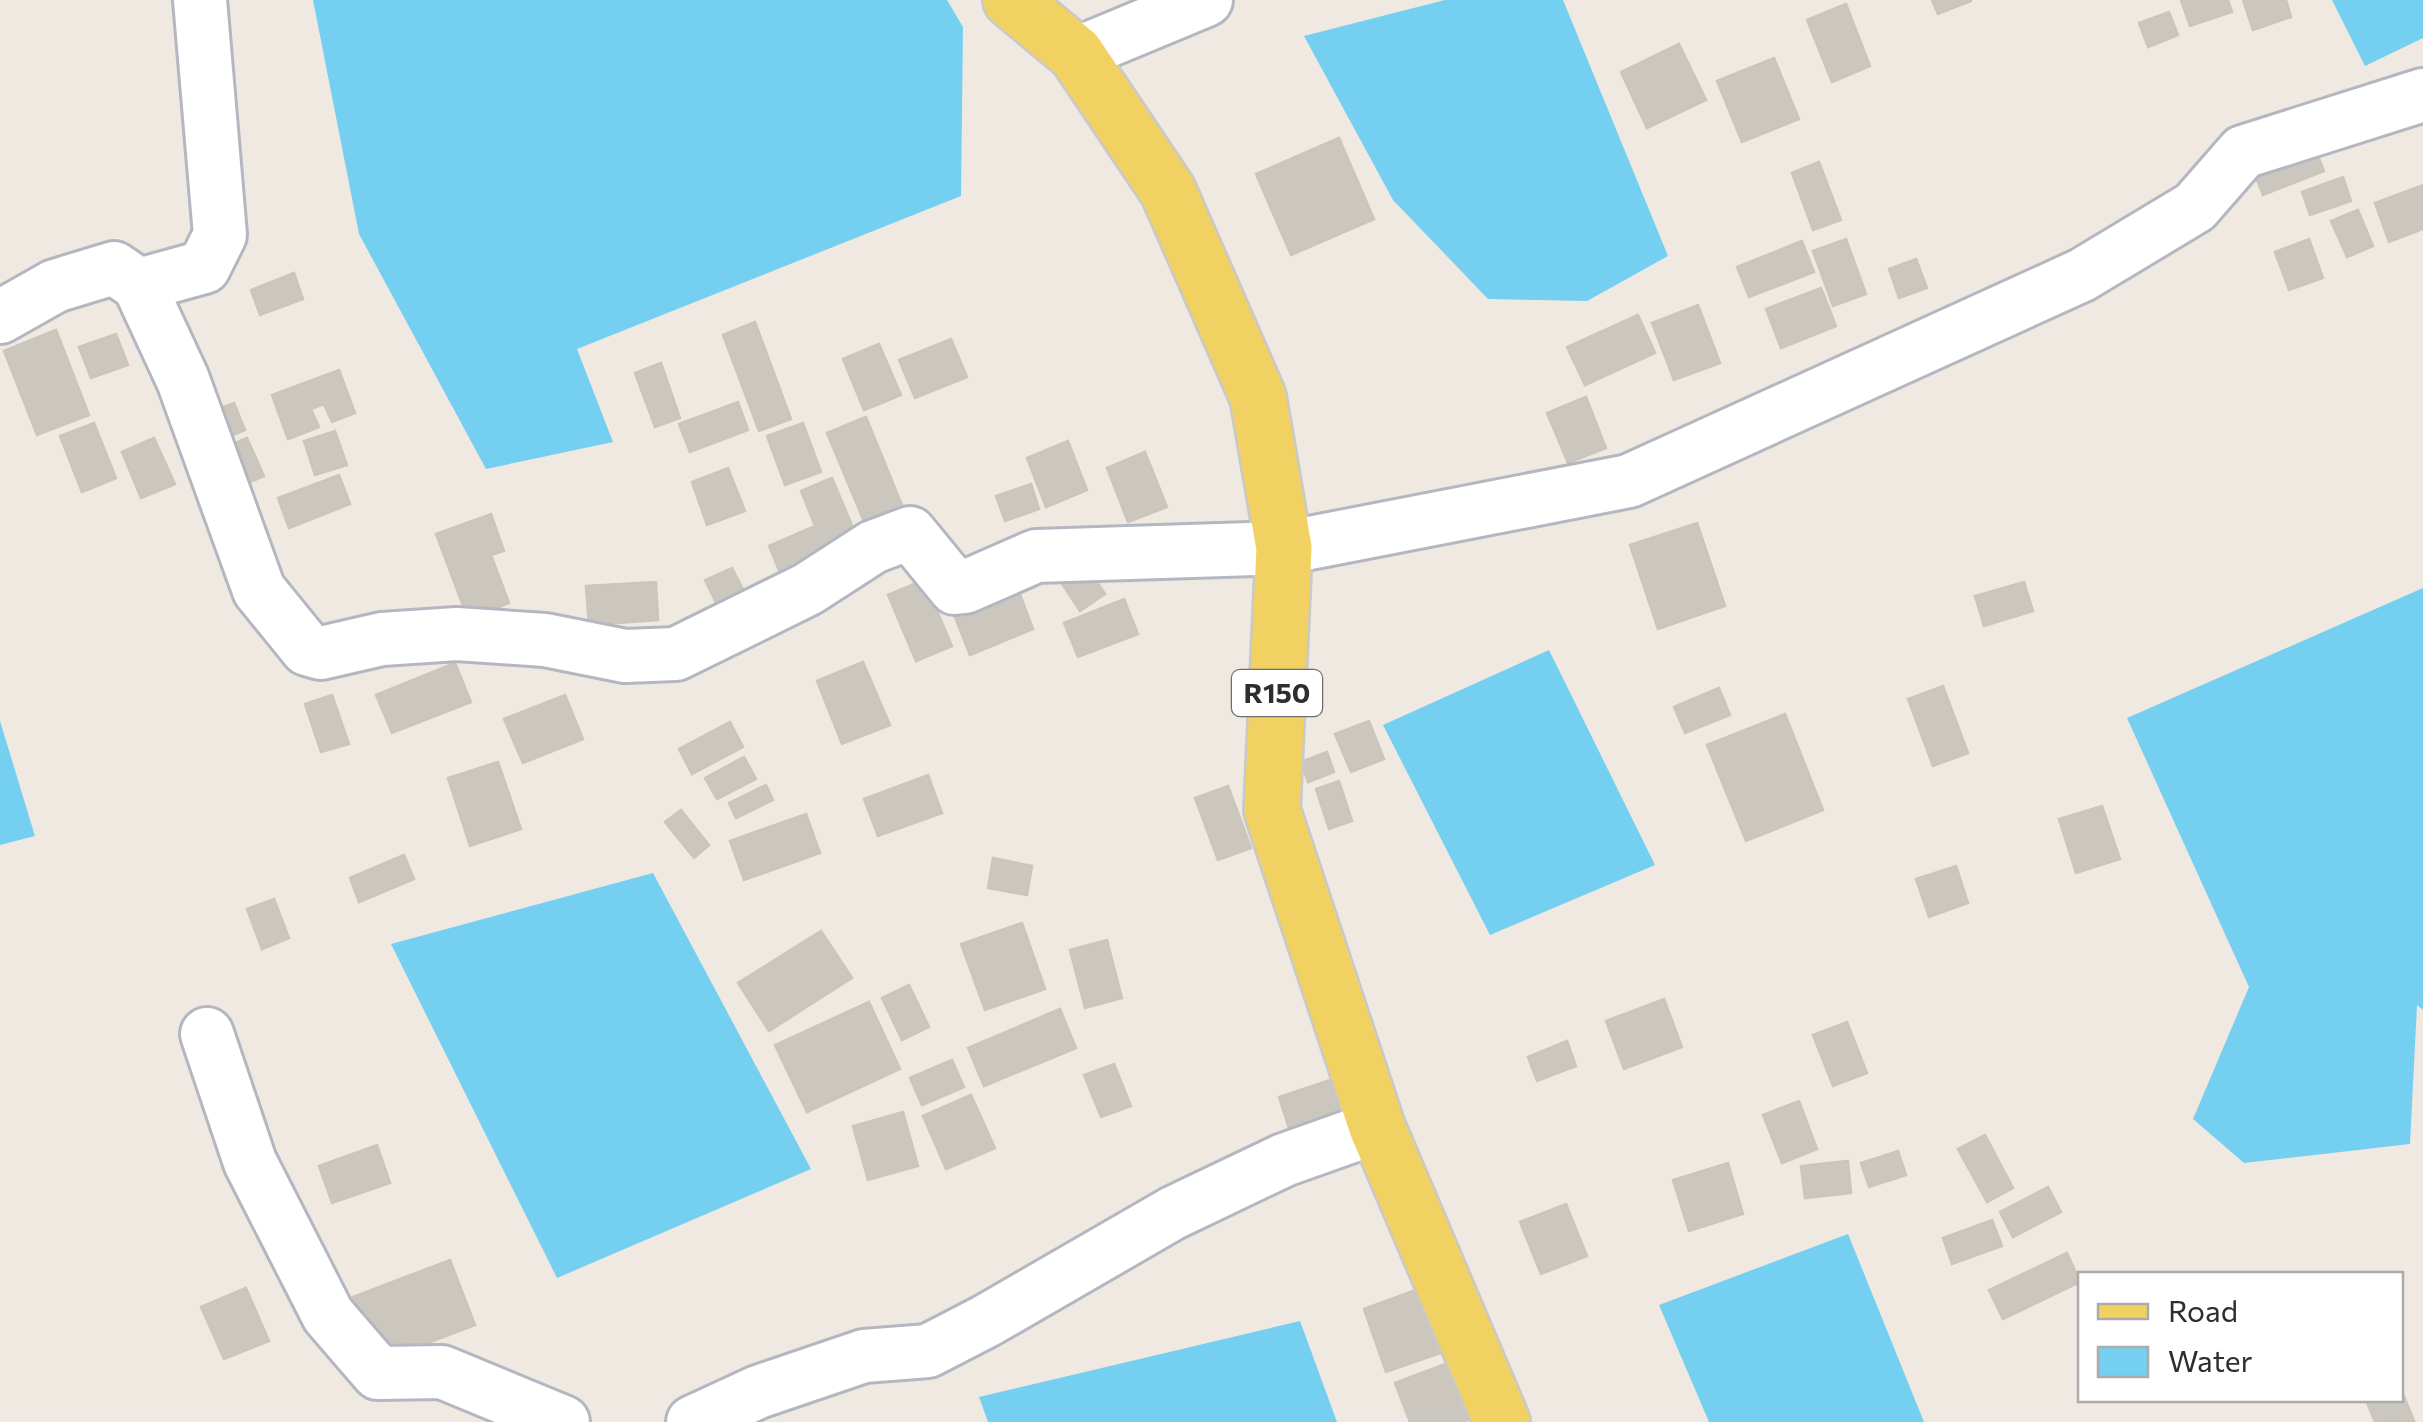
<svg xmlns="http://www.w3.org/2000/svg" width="2423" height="1422" font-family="Commissioner,sans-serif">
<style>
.water{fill:#75cff0}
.building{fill:#cbc7bf;stroke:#cbc5ba;stroke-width:2.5}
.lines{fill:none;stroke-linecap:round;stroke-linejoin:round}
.minor-casing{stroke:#b4b7c1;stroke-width:58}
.major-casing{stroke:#c9c9c9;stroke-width:60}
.minor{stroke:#fff;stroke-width:52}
.major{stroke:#f2d163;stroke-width:55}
.labels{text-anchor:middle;stroke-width:8;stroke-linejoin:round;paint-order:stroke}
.shield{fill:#fff;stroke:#6d6d6d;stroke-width:2.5}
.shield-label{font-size:28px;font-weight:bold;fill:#2e2e2e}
</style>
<rect width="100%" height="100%" fill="#efe9e1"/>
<path class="water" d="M 313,0 L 947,0 L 963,27 L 961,196 L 577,349 L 613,442 L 486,469 L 359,234 Z
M 1445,0 L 1563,0 L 1668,256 L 1587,301 L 1488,299 L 1393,200 L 1304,36 Z
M 2332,0 L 2423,0 L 2423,38 L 2365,66 Z
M 2423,588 L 2423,1010 L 2417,1005 L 2410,1144 L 2244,1163 L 2193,1119 L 2249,987 L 2127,718 Z
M 1549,650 L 1655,865 L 1490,935 L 1383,725 Z
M 0,721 L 35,836 L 0,845 Z
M 653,873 L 811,1169 L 557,1278 L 391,944 Z
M 1848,1234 L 1924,1422 L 1709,1422 L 1659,1305 Z
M 1300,1321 L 1337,1422 L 988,1422 L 979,1397 Z"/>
<path class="building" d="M 1932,0 L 1971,0 L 1971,1 L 1938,14 Z
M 2181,0 L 2228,0 L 2232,12 L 2190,26 Z
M 2243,0 L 2286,0 L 2291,17 L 2253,30 Z
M 1846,4 L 1870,66 L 1832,82 L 1807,20 Z
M 2169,12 L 2178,35 L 2148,47 L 2139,23 Z
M 1679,44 L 1706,100 L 1647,128 L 1621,72 Z
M 1774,58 L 1799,119 L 1742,142 L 1717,81 Z
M 2309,134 L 2324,171 L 2263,195 L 2248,158 Z
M 1339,138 L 1374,219 L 1291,255 L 1256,174 Z
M 1819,162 L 1841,220 L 1813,230 L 1792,173 Z
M 2343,177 L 2351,201 L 2310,215 L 2302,192 Z
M 2423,185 L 2423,229 L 2389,242 L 2375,203 Z
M 2358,210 L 2373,246 L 2347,257 L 2331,221 Z
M 1846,239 L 1866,294 L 1833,306 L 1813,251 Z
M 2309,239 L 2323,278 L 2289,290 L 2275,252 Z
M 1802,241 L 1814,272 L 1749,297 L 1737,267 Z
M 1916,259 L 1927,288 L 1899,298 L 1889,269 Z
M 294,273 L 303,299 L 260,315 L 251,290 Z
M 1821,288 L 1836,326 L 1781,348 L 1766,309 Z
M 1698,305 L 1720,363 L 1674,380 L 1652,323 Z
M 1638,315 L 1655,353 L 1585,385 L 1567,347 Z
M 755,322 L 791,419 L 759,431 L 723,335 Z
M 56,330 L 89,415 L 37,435 L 4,351 Z
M 116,334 L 128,365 L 91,378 L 79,347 Z
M 951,339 L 967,377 L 915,398 L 899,360 Z
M 879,344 L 901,395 L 864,410 L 843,359 Z
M 661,363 L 680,418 L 655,427 L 635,373 Z
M 339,370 L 355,413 L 332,422 L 324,404 L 311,409 L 319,427 L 288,439 L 272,395 Z
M 1586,397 L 1606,448 L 1568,463 L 1547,413 Z
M 738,402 L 748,430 L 690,452 L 679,424 Z
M 234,403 L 245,430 L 217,441 L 206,413 Z
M 866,417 L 906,515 L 868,531 L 827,433 Z
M 94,423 L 116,478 L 82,492 L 60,436 Z
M 803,423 L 821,472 L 785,485 L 767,436 Z
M 335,431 L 347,465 L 315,475 L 304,441 Z
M 154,438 L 175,484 L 141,498 L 122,452 Z
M 247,438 L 264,476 L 236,488 L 220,450 Z
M 1068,441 L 1087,490 L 1046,507 L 1027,458 Z
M 1145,452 L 1167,507 L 1128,522 L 1107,468 Z
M 728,468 L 745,511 L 707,525 L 692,482 Z
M 339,475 L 350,504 L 289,528 L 278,498 Z
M 832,478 L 859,542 L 781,575 L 769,546 L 815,526 L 801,491 Z
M 1031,484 L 1039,509 L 1005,521 L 996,496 Z
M 491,514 L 504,551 L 491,555 L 509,603 L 468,619 L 436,534 Z
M 1697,523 L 1725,606 L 1658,629 L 1630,545 Z
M 1084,562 L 1105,594 L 1080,611 L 1059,579 Z
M 732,568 L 749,601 L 722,615 L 705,580 Z
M 924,580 L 952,646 L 916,661 L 888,595 Z
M 656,582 L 658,620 L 589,625 L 586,586 Z
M 2024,582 L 2033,611 L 1984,626 L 1975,596 Z
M 1019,592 L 1033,629 L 970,655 L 955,617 Z
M 1124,599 L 1138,634 L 1078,657 L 1064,623 Z
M 863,662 L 890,725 L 842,744 L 817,681 Z
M 455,663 L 471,702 L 392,733 L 376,695 Z
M 1943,686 L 1968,753 L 1933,766 L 1908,699 Z
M 1719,688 L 1730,715 L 1685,733 L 1674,707 Z
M 332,695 L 349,744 L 321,752 L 305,704 Z
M 565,695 L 583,739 L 523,763 L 504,719 Z
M 1785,714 L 1823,810 L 1746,841 L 1707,745 Z
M 1369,721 L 1384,759 L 1351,772 L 1335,734 Z
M 730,722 L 743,747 L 692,774 L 679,749 Z
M 1327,752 L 1334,772 L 1308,782 L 1301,762 Z
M 744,757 L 756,779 L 717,799 L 705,778 Z
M 498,762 L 521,829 L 470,846 L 448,778 Z
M 928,775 L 942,813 L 878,836 L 864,799 Z
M 1339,781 L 1352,821 L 1329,829 L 1316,789 Z
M 766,785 L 773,800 L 736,818 L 729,803 Z
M 1228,786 L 1251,848 L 1218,860 L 1195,798 Z
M 2102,806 L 2120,859 L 2076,873 L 2059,819 Z
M 681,810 L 709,845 L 694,858 L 665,822 Z
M 806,814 L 820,853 L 744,880 L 730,841 Z
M 404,855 L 414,879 L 359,902 L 350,878 Z
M 993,858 L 1032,866 L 1027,895 L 988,888 Z
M 1956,866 L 1968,903 L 1929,917 L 1916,879 Z
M 274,899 L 289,938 L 262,949 L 247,909 Z
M 1022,923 L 1045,989 L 985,1010 L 961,944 Z
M 821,931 L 852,978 L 769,1031 L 738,983 Z
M 1107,940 L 1122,998 L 1085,1008 L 1070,950 Z
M 909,985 L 929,1027 L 902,1040 L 882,998 Z
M 1664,999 L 1682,1047 L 1624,1069 L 1606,1021 Z
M 869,1002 L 900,1069 L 807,1112 L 775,1045 Z
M 1060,1009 L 1076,1048 L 984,1086 L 968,1048 Z
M 1847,1022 L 1867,1073 L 1833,1086 L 1813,1035 Z
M 1567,1041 L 1576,1066 L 1537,1081 L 1528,1057 Z
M 952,1060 L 964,1087 L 922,1105 L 910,1078 Z
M 1114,1064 L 1131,1106 L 1101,1117 L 1084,1075 Z
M 1330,1080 L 1344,1125 L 1293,1141 L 1279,1097 Z
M 971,1095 L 995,1148 L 946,1169 L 923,1116 Z
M 1799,1101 L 1817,1149 L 1782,1163 L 1763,1115 Z
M 903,1112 L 918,1166 L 868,1180 L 853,1126 Z
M 1985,1135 L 2013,1188 L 1987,1202 L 1958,1149 Z
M 377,1145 L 390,1183 L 332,1203 L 319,1166 Z
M 1898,1151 L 1906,1175 L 1869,1187 L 1861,1163 Z
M 1848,1161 L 1851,1193 L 1805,1198 L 1801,1166 Z
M 1728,1163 L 1743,1214 L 1689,1231 L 1673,1180 Z
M 2048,1187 L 2061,1212 L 2013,1237 L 2000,1212 Z
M 1566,1204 L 1587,1256 L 1541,1274 L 1520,1222 Z
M 1992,1220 L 2002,1246 L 1952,1264 L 1943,1238 Z
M 2067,1253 L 2080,1282 L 2003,1319 L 1989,1290 Z
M 450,1260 L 475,1325 L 378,1362 L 353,1297 Z
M 1426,1286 L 1449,1350 L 1386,1372 L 1364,1309 Z
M 246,1288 L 269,1341 L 224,1359 L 201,1307 Z
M 1453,1361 L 1475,1417 L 1463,1422 L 1410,1422 L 1395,1383 Z
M 2400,1387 L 2414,1421 L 2375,1422 L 2366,1400 L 2400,1400 Z"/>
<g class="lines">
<g class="minor-casing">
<path id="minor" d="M 1076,54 L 1206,0
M 139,285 L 204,267 L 220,235 L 200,0
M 0,317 L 55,286 L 114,268 L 139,285 L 183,380 L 259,590 L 307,649 L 321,653 L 382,639 L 457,634 L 545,640 L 625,656 L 676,654 L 808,589 L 873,547 L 910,533 L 955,588 L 965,587 L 1036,556 L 1284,548 L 1629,481 L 2082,275 L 2195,207 L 2243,152 L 2423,95
M 207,1034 L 250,1162 L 328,1315 L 378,1373 L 442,1372 L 563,1422
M 693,1422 L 758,1392 L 864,1356 L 928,1351 L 986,1321 L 1173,1213 L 1284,1160 L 1377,1127"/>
</g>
<g class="major-casing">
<path id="major" d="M 1011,0 L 1076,54 L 1168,191 L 1258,397 L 1284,548 L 1272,810 L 1377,1127 L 1502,1422"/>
</g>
<use href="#minor" class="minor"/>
<use href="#major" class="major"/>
</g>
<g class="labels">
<rect class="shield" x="1232" y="670" width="90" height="46" rx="8"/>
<g class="shield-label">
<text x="1277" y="703">R150</text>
</g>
</g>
<rect x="2078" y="1272" width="325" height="130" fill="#ffffff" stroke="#ababab" stroke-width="2.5"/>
<rect x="2098" y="1304" width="50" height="15" fill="#f2d163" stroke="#ababab" stroke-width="2.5"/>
<text x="2168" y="1322" font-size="30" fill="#2e2e2e">Road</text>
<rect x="2098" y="1347" width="50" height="30" fill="#75cff0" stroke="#ababab" stroke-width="2.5"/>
<text x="2168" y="1372" font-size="30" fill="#2e2e2e">Water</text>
</svg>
